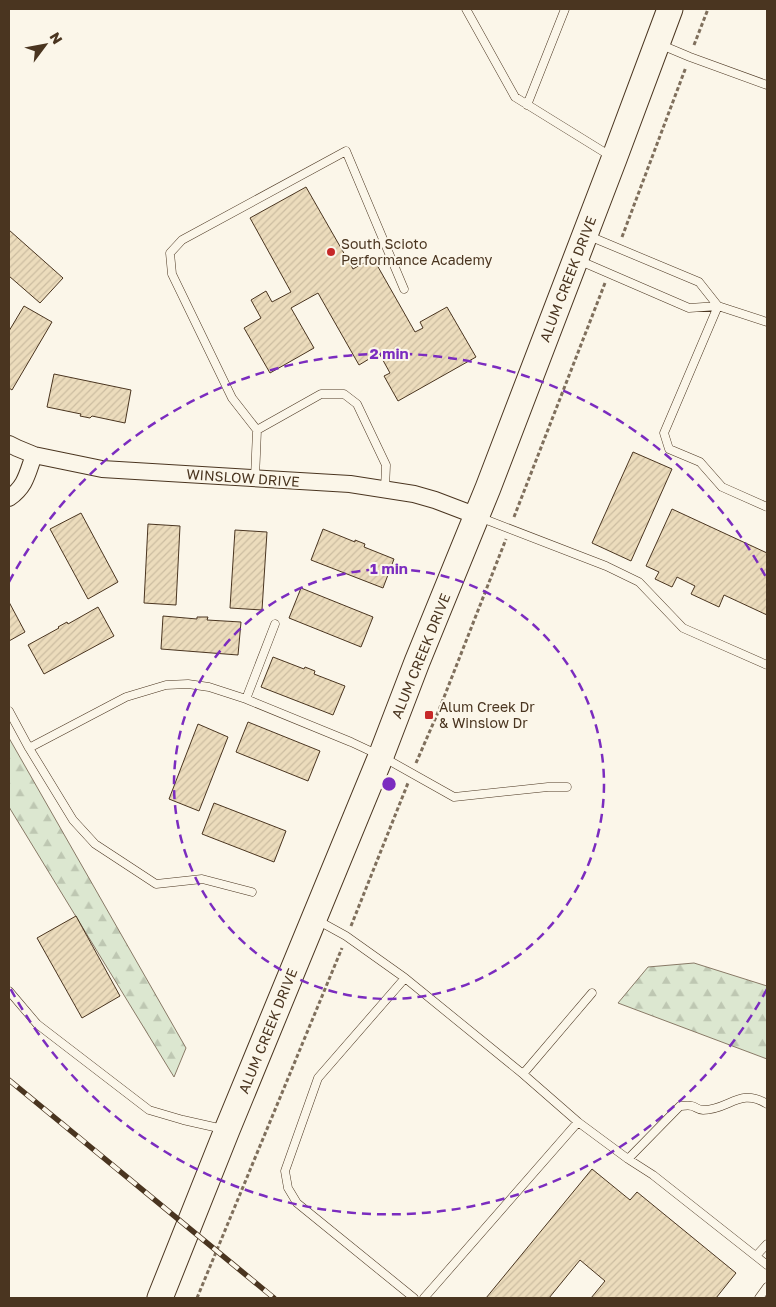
<svg xmlns="http://www.w3.org/2000/svg" width="776" height="1307" font-family="'Golos Text',sans-serif">
<style>
.forest{fill:url(#forest-firs);stroke:#887966}
.building{fill:url(#building-hatch);stroke:#4a3520}
.lines{fill:none;stroke-linecap:round;stroke-linejoin:round}
.lane-casing{stroke:#4a3520;stroke-width:9}
.street-casing{stroke:#4a3520;stroke-width:18}
.primary-casing{stroke:#4a3520;stroke-width:27}
.path{stroke:#7f6f5c;stroke-width:3;stroke-dasharray:4 2.5;stroke-linecap:butt}
.lane{stroke:#fbf6e9;stroke-width:8}
.street{stroke:#fbf6e9;stroke-width:16}
.primary{stroke:#fbf6e9;stroke-width:25}
.rail-casing{stroke:#4a3520;stroke-width:5.5}
.rail{stroke:#fbf6e9;stroke-width:4;stroke-dasharray:11;stroke-linecap:butt}
.ring{fill:none;stroke:#7b2cbf;stroke-width:2.5;stroke-dasharray:9 6}
.poi-dot{fill:#c62828;stroke:#fbf6e9;stroke-width:2}
.labels{text-anchor:middle;stroke-width:4;stroke-linejoin:round;paint-order:stroke}
.poi-label{font-size:14px;fill:#4a3520;stroke:#fbf6e9;text-anchor:start}
.street-label{font-size:14px;fill:#4a3520;stroke:#fbf6e9}
.centre{fill:#7b2cbf;stroke:#fbf6e9;stroke-width:2.5}
.ring-label{font-size:15px;text-anchor:middle;font-weight:bold;fill:#7b2cbf;stroke:#fbf6e9;stroke-width:4;stroke-linejoin:round;paint-order:stroke}
</style>
<defs>
<pattern id="forest-firs" width="22" height="20" patternUnits="userSpaceOnUse" patternTransform="scale(1.25)"><rect width="22" height="20" fill="#dce7d0"/><path d="M5 1l3.5 6h-7zM16 11l3.5 6h-7z" fill="#bec7b2"/></pattern>
<pattern id="building-hatch" width="6" height="6" patternUnits="userSpaceOnUse" patternTransform="scale(1.25)"><rect width="6" height="6" fill="#ecdcbc"/><path d="M-1 1l2-2M0 6l6-6M5 7l2-2" fill="none" stroke="#ccbda1"/></pattern>
</defs>
<rect width="100%" height="100%" fill="#fbf6e9"/>
<path class="forest" d="M 9,738 L 186,1048 L 174,1077 L 9,807 Z
M 694,963 L 767,986 L 767,1059 L 618,1003 L 648,967 Z"/>
<path class="building" d="M 306,187 L 353,269 L 373,258 L 415,332 L 423,328 L 420,322 L 447,307 L 476,357 L 398,401 L 384,376 L 390,373 L 379,353 L 359,365 L 318,293 L 291,308 L 314,348 L 270,373 L 244,328 L 261,318 L 251,300 L 266,291 L 272,302 L 291,292 L 250,218 Z
M 9,230 L 63,278 L 40,303 L 9,276 Z
M 24,306 L 52,322 L 12,390 L 9,388 L 9,331 Z
M 54,374 L 131,390 L 125,423 L 92,416 L 90,418 L 80,416 L 81,414 L 47,407 Z
M 633,452 L 672,469 L 631,561 L 592,543 Z
M 672,509 L 767,553 L 767,615 L 724,595 L 719,607 L 691,594 L 695,586 L 677,577 L 672,587 L 655,579 L 659,572 L 646,566 Z
M 81,513 L 118,582 L 88,599 L 50,529 Z
M 148,524 L 180,526 L 176,605 L 144,603 Z
M 323,529 L 355,542 L 355,540 L 365,544 L 364,547 L 394,559 L 383,588 L 311,560 Z
M 235,530 L 267,532 L 262,610 L 230,608 Z
M 301,588 L 373,617 L 361,647 L 289,618 Z
M 9,602 L 25,632 L 9,641 Z
M 98,607 L 114,636 L 44,674 L 28,645 L 59,628 L 58,627 L 67,622 L 68,624 Z
M 163,616 L 197,619 L 197,617 L 208,617 L 207,620 L 241,622 L 238,655 L 161,649 Z
M 273,657 L 304,669 L 305,667 L 315,671 L 314,674 L 345,686 L 333,715 L 261,687 Z
M 248,722 L 320,751 L 308,781 L 236,752 Z
M 198,724 L 228,737 L 199,811 L 169,799 Z
M 214,803 L 286,831 L 274,862 L 202,834 Z
M 76,916 L 120,996 L 82,1018 L 37,938 Z
M 592,1169 L 630,1200 L 637,1192 L 736,1273 L 716,1298 L 591,1298 L 605,1281 L 580,1260 L 549,1298 L 486,1298 Z"/>
<g class="lines">
<g class="lane-casing">
<path id="lane" d="M 466,9 L 515,97 L 612,157
M 659,44 L 690,57 L 767,85
M 527,105 L 565,9
M 589,236 L 699,282 L 718,306
M 578,260 L 689,308 L 718,306
M 767,322 L 718,306 L 664,433 L 669,449 L 700,462 L 722,487 L 767,507
M 257,430 L 321,394 L 344,394 L 357,404 L 386,465 L 385,489
M 255,478 L 257,430 L 232,398 L 172,274 L 170,253 L 182,240 L 346,151 L 404,289
M 479,517 L 606,566 L 639,582 L 683,628 L 767,665
M 246,699 L 275,624
M 9,711 L 29,748 L 73,820 L 95,844 L 156,884 L 202,879 L 252,892
M 29,748 L 126,697 L 166,685 L 188,684 L 209,687 L 246,699 L 351,742 L 381,756 L 454,797 L 548,787 L 567,787
M 317,920 L 346,936 L 405,978 L 523,1074 L 578,1122 L 628,1159 L 653,1175 L 767,1265
M 405,978 L 318,1078 L 285,1171 L 288,1188 L 297,1203 L 414,1298
M 9,991 L 37,1024 L 149,1110 L 183,1120 L 223,1129
M 523,1074 L 592,993
M 628,1159 L 680,1106 C 684,1106 688,1105 692,1106 C 696,1107 698,1110 703,1110 C 729,1110 740,1087 767,1104
M 756,1256 L 767,1244
M 424,1298 L 578,1122
M 759,1298 L 767,1287"/>
</g>
<g class="street-casing">
<path id="street" d="M 9,444 L 17,448 L 34,455 L 102,469 L 350,484 L 414,494 L 435,500 L 477,516
M 9,498 C 26,486 27,474 34,455"/>
</g>
<g class="primary-casing">
<path id="primary" d="M 160,1298 L 227,1130 L 381,756 L 417,662 L 488,488 L 614,159 L 670,9"/>
</g>
<path class="path" d="M 694,45 L 708,9
M 622,237 L 686,67
M 514,517 L 605,283
M 416,763 L 439,710 L 506,539
M 351,926 L 408,783
M 197,1298 L 342,948"/>
<use href="#lane" class="lane"/>
<use href="#street" class="street"/>
<use href="#primary" class="primary"/>
<g class="rail-casing">
<path id="rail" d="M 9,1080 L 274,1298"/>
</g>
<use href="#rail" class="rail"/>
</g>
<g class="ring">
<circle cx="389" cy="784" r="215"/>
<path d="M767 989A430 430 0 0 1 9 986M9 582A430 430 0 0 1 767 579"/>
</g>
<g class="poi-dot">
<circle cx="331" cy="252" r="5"/>
<rect x="424" y="710" width="10" height="10" rx="2.5"/>
</g>
<g class="labels">
<g class="poi-label">
<text x="341" y="249">South Scioto<tspan x="341" dy="16">Performance Academy</tspan></text>
<text x="439" y="712">Alum Creek Dr<tspan x="439" dy="16">&amp; Winslow Dr</tspan></text>
</g>
<g class="street-label">
<text transform="translate(568 279) rotate(-69)" y="5">ALUM CREEK DRIVE</text>
<text transform="translate(243 478) rotate(4)" y="5">WINSLOW DRIVE</text>
<text transform="translate(421 656) rotate(-68)" y="5">ALUM CREEK DRIVE</text>
<text transform="translate(268 1031) rotate(-68)" y="5">ALUM CREEK DRIVE</text>
</g>
</g>
<circle cx="389" cy="784" r="8" class="centre"/>
<g class="ring-label">
<text x="389" y="359">2 min</text>
<text x="389" y="574">1 min</text>
</g>
<rect width="776" height="1307" fill="none" stroke="#4a3520" stroke-width="20"/>
<g transform="translate(45 45) rotate(58)" stroke="#fbf6e9" stroke-width="4" paint-order="stroke">
<path d="M0-4L9 19L0 12L-9 19Z" fill="#4a3520"/>
<text y="-8" font-size="14" font-weight="bold" text-anchor="middle" fill="#4a3520">N</text>
</g>
</svg>
